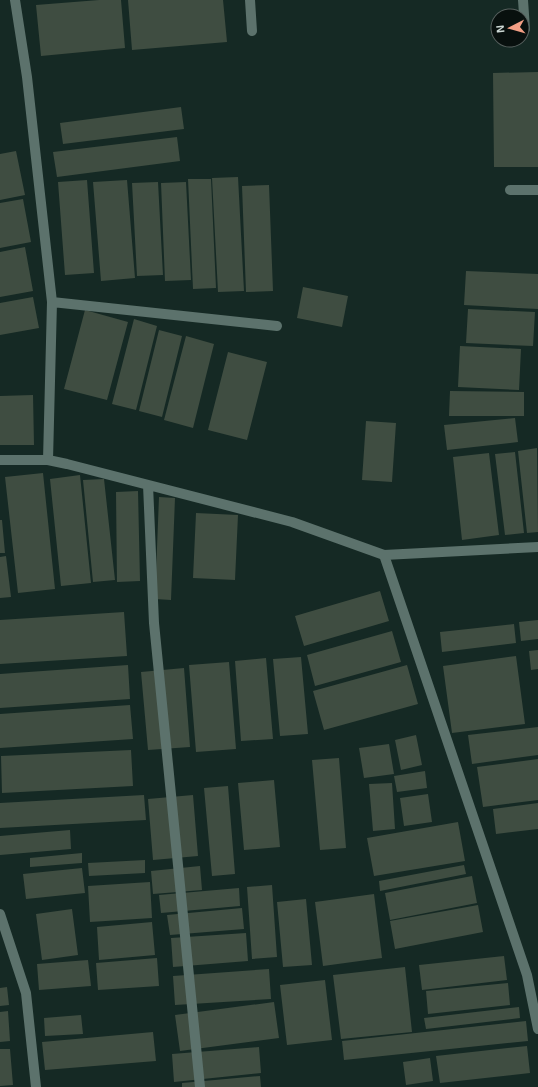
<svg xmlns="http://www.w3.org/2000/svg" width="538" height="1087" font-family="'Exo 2',sans-serif">
<style>
.building{fill:#3f4d41}
.lines{fill:none;stroke-linecap:round;stroke-linejoin:round}
.street{stroke:#5c726c;stroke-width:10}
</style>
<rect width="100%" height="100%" fill="#152924"/>
<path class="building" d="M 99,0 L 121,0 L 125,48 L 41,56 L 36,5 Z
M 128,0 L 223,0 L 227,42 L 132,50 Z
M 538,72 L 538,167 L 494,167 L 493,73 Z
M 181,107 L 184,129 L 63,144 L 60,123 Z
M 177,137 L 180,161 L 57,177 L 53,152 Z
M 16,151 L 25,195 L 0,200 L 0,154 Z
M 238,177 L 244,291 L 218,292 L 212,178 Z
M 188,179 L 211,179 L 216,288 L 193,289 Z
M 87,180 L 94,273 L 65,275 L 58,182 Z
M 127,180 L 135,278 L 101,281 L 93,182 Z
M 158,182 L 163,275 L 137,276 L 132,183 Z
M 186,182 L 191,280 L 165,281 L 161,183 Z
M 269,185 L 273,291 L 246,292 L 242,186 Z
M 23,199 L 31,242 L 0,248 L 0,203 Z
M 25,247 L 33,291 L 0,297 L 0,252 Z
M 466,271 L 538,274 L 538,309 L 464,305 Z
M 303,287 L 348,296 L 342,327 L 297,318 Z
M 33,297 L 39,328 L 0,335 L 0,303 Z
M 468,309 L 535,312 L 533,346 L 466,343 Z
M 85,310 L 128,322 L 107,400 L 64,389 Z
M 134,319 L 157,326 L 136,410 L 112,404 Z
M 159,330 L 182,336 L 162,417 L 139,411 Z
M 186,336 L 214,344 L 193,428 L 164,420 Z
M 460,346 L 521,349 L 519,390 L 458,387 Z
M 228,352 L 267,362 L 247,440 L 208,430 Z
M 450,391 L 524,392 L 524,416 L 449,416 Z
M 33,395 L 34,445 L 0,445 L 0,396 Z
M 515,418 L 518,442 L 447,450 L 444,425 Z
M 366,421 L 396,423 L 392,482 L 362,480 Z
M 537,448 L 538,532 L 527,533 L 518,451 Z
M 515,452 L 524,533 L 505,535 L 495,454 Z
M 489,453 L 499,535 L 462,540 L 453,457 Z
M 43,473 L 55,589 L 18,593 L 5,477 Z
M 80,475 L 91,583 L 61,586 L 50,479 Z
M 104,479 L 115,580 L 93,582 L 83,480 Z
M 138,491 L 140,581 L 117,582 L 116,492 Z
M 159,497 L 175,498 L 171,600 L 155,599 Z
M 196,513 L 238,515 L 235,580 L 193,578 Z
M 0,520 L 2,520 L 5,553 L 0,553 Z
M 6,556 L 11,597 L 0,598 L 0,557 Z
M 380,591 L 389,621 L 304,646 L 295,616 Z
M 124,612 L 127,656 L 0,664 L 0,620 Z
M 538,620 L 538,639 L 521,641 L 519,622 Z
M 514,624 L 516,643 L 442,652 L 440,632 Z
M 392,631 L 401,662 L 315,686 L 307,655 Z
M 538,650 L 538,669 L 531,670 L 529,651 Z
M 516,656 L 525,724 L 452,733 L 443,666 Z
M 301,657 L 308,734 L 280,736 L 273,659 Z
M 266,658 L 273,739 L 241,741 L 235,661 Z
M 229,662 L 236,749 L 196,752 L 189,665 Z
M 128,665 L 130,699 L 0,708 L 0,674 Z
M 407,665 L 418,704 L 324,730 L 313,691 Z
M 184,668 L 190,747 L 148,750 L 141,672 Z
M 130,705 L 133,739 L 0,748 L 0,714 Z
M 538,727 L 538,755 L 472,764 L 468,735 Z
M 416,735 L 422,765 L 401,770 L 395,740 Z
M 389,744 L 394,774 L 364,778 L 359,748 Z
M 131,750 L 133,786 L 2,793 L 1,756 Z
M 339,758 L 346,848 L 320,850 L 312,760 Z
M 538,759 L 538,800 L 483,807 L 477,767 Z
M 425,771 L 427,788 L 397,792 L 394,776 Z
M 274,780 L 280,847 L 244,850 L 238,783 Z
M 392,783 L 395,829 L 373,831 L 369,784 Z
M 228,786 L 235,874 L 212,876 L 204,788 Z
M 428,794 L 432,822 L 404,826 L 400,798 Z
M 144,795 L 146,820 L 0,828 L 0,803 Z
M 193,795 L 198,856 L 153,860 L 148,799 Z
M 538,803 L 538,829 L 496,834 L 493,809 Z
M 458,822 L 465,861 L 374,876 L 367,838 Z
M 70,830 L 71,849 L 0,855 L 0,836 Z
M 82,853 L 82,863 L 30,867 L 30,858 Z
M 145,860 L 145,873 L 89,876 L 88,863 Z
M 464,865 L 466,874 L 380,891 L 379,881 Z
M 200,866 L 202,890 L 153,894 L 151,871 Z
M 82,868 L 85,893 L 26,899 L 23,874 Z
M 472,876 L 477,903 L 390,920 L 385,893 Z
M 150,882 L 152,918 L 90,922 L 88,886 Z
M 272,885 L 277,957 L 252,959 L 247,887 Z
M 239,888 L 240,906 L 161,913 L 159,895 Z
M 374,894 L 382,958 L 323,966 L 315,902 Z
M 306,899 L 312,965 L 283,967 L 277,902 Z
M 478,905 L 483,932 L 395,949 L 390,921 Z
M 242,908 L 244,929 L 170,935 L 167,915 Z
M 72,909 L 78,955 L 42,960 L 36,914 Z
M 152,922 L 155,955 L 99,960 L 97,927 Z
M 246,933 L 248,961 L 173,967 L 171,938 Z
M 504,956 L 507,980 L 422,990 L 419,965 Z
M 157,958 L 159,986 L 98,990 L 96,963 Z
M 88,960 L 91,986 L 39,990 L 37,964 Z
M 405,967 L 412,1032 L 341,1039 L 333,975 Z
M 269,969 L 271,999 L 175,1005 L 173,976 Z
M 325,980 L 332,1040 L 287,1045 L 280,985 Z
M 508,983 L 510,1005 L 428,1014 L 426,991 Z
M 7,987 L 9,1005 L 0,1006 L 0,988 Z
M 274,1002 L 279,1038 L 180,1051 L 175,1015 Z
M 519,1007 L 520,1018 L 426,1029 L 424,1018 Z
M 8,1011 L 10,1041 L 0,1042 L 0,1012 Z
M 81,1015 L 83,1034 L 45,1036 L 44,1018 Z
M 526,1021 L 528,1041 L 344,1060 L 342,1041 Z
M 153,1032 L 156,1061 L 45,1070 L 42,1042 Z
M 527,1046 L 530,1073 L 440,1083 L 436,1056 Z
M 259,1047 L 261,1073 L 174,1082 L 172,1054 Z
M 0,1049 L 10,1049 L 13,1085 L 0,1086 Z
M 430,1058 L 433,1081 L 406,1085 L 403,1062 Z
M 260,1076 L 261,1087 L 182,1087 L 182,1083 Z"/>
<g class="lines">
<path class="street" d="M 15,0 L 27,77 L 52,302 L 48,460
M 250,0 L 252,31
M 523,0 L 525,29
M 510,190 L 538,190
M 52,302 L 277,326
M 0,460 L 48,460 L 67,464 L 292,522 L 384,555 L 538,547
M 148,485 L 154,623 L 200,1087
M 384,555 L 527,975 L 538,1029
M 0,914 L 26,993 L 36,1087"/>
</g>
<g transform="translate(510 28) rotate(264)"><circle r="19" fill="#08100e" stroke="#57605e"/>
<path d="M0-3L7 15L0 10L-7 15Z" fill="#f39f85"/>
<text y="-6" font-size="11" font-weight="bold" text-anchor="middle" fill="#cdd9d5">N</text>
</g>
</svg>
